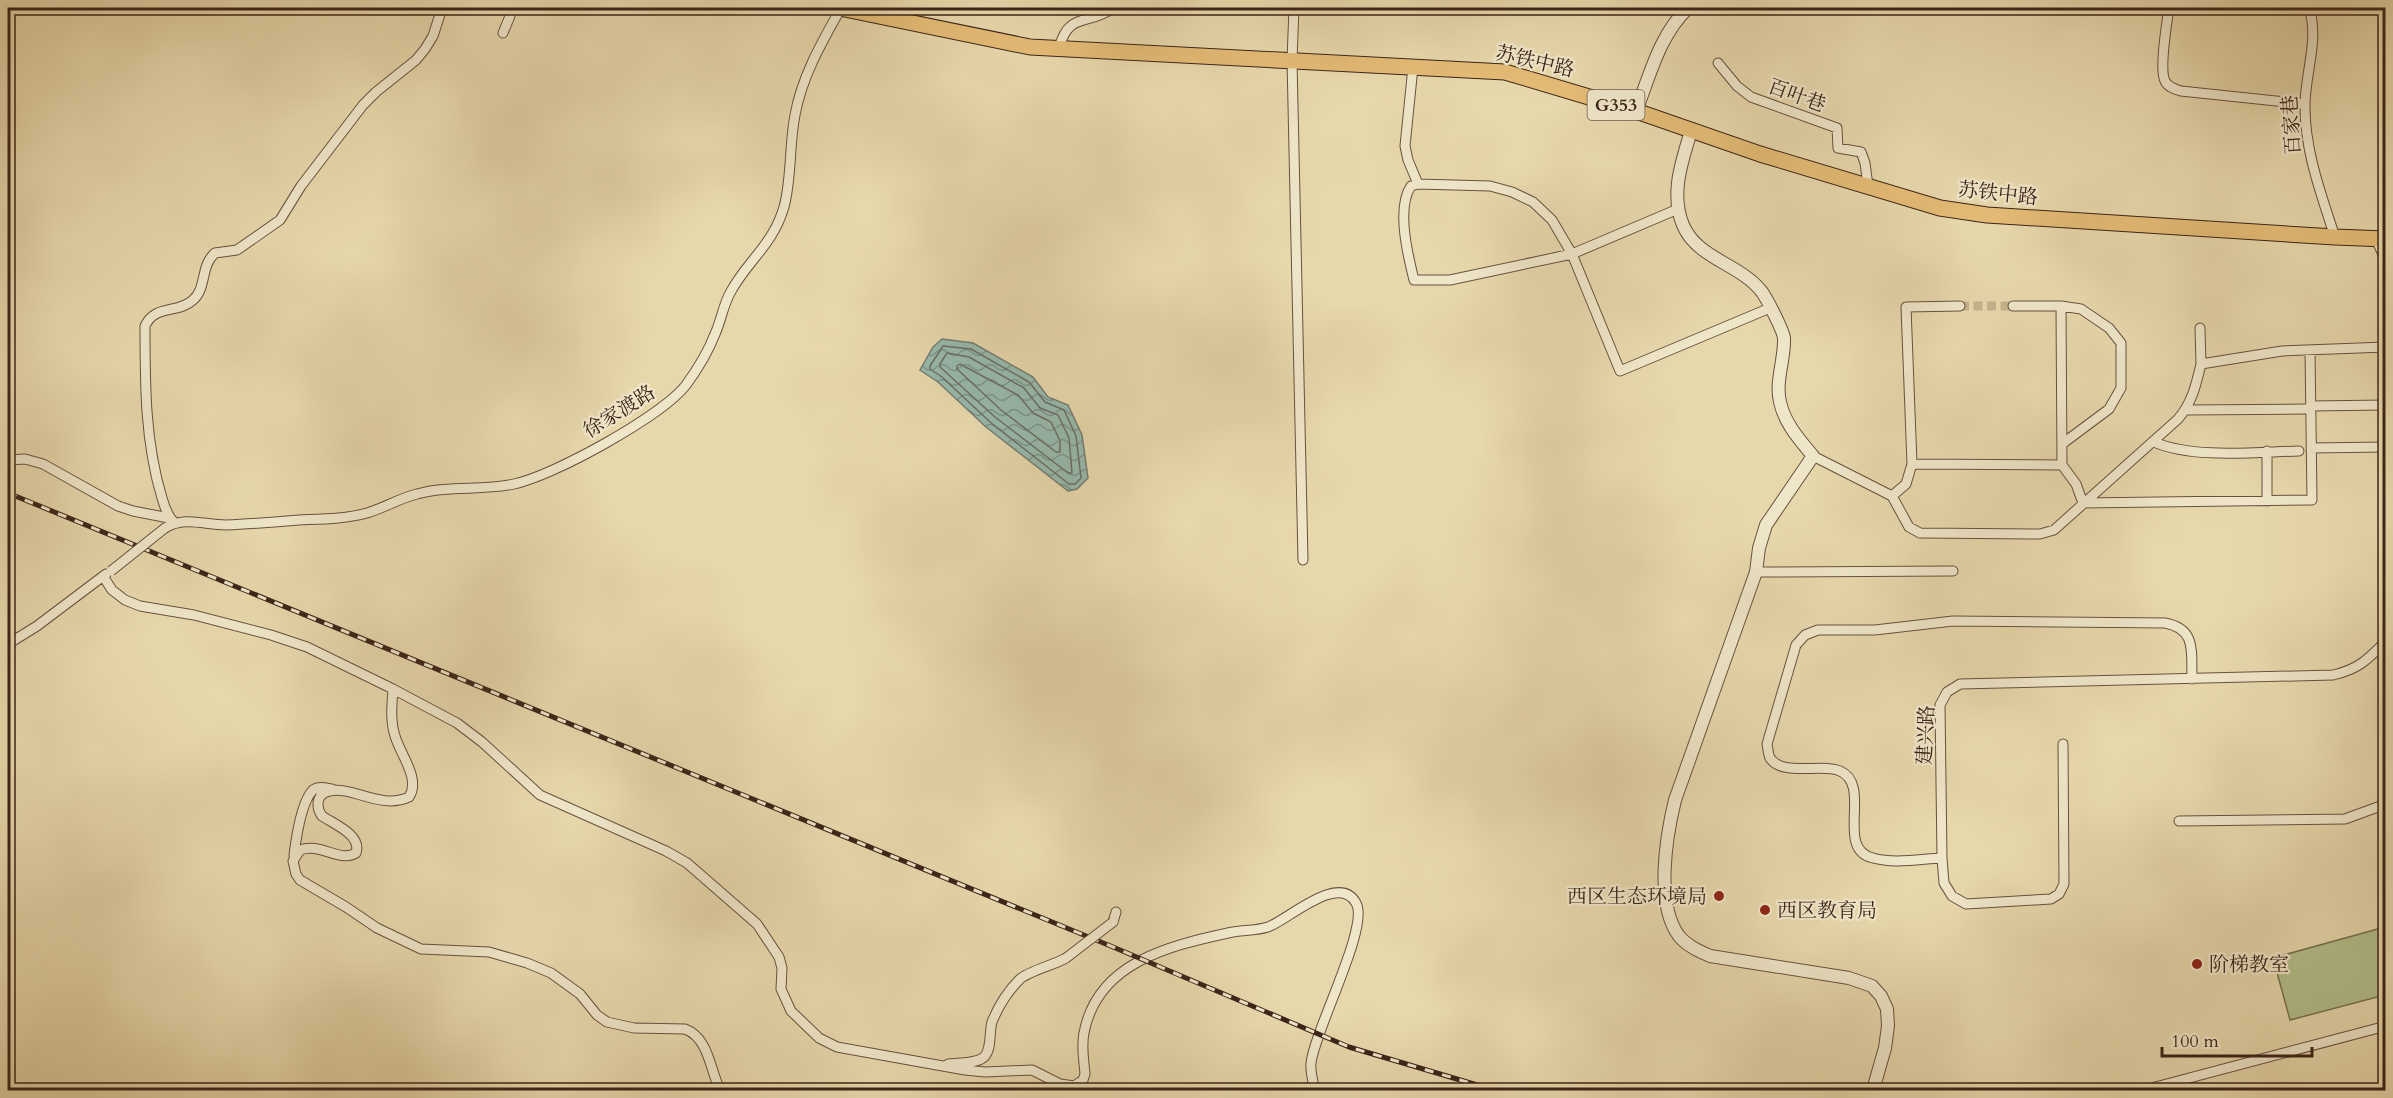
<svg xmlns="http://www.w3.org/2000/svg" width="2393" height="1098" font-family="Cardo,'Noto Serif SC',serif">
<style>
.green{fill:#b3bf8c;stroke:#787252;stroke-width:1.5}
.water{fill:url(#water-waves);stroke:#737d72;stroke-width:1.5}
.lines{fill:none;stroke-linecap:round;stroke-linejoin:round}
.shore{stroke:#6a6e63;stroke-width:1.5}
.minor-tunnel{stroke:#c5b48f;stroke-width:9;stroke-dasharray:9 4.5;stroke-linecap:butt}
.minor-casing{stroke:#67513e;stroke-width:11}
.tertiary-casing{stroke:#67513e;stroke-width:14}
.trunk-casing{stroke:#3c2419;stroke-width:17}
.minor{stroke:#efe6c9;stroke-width:9}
.tertiary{stroke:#efe6c9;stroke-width:12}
.trunk{stroke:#e4bc76;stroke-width:15}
.rail-casing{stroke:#3c2419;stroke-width:5}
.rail{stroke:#efe6c9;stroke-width:3;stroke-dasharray:9;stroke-linecap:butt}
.minor-bridge-casing{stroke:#67513e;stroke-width:11;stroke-linecap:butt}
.minor-bridge{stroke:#efe6c9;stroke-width:9}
.poi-dot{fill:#8f2418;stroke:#efe6c9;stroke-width:2}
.labels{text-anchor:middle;stroke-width:4.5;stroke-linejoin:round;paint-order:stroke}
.shield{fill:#efe6c9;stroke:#725e4e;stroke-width:1.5}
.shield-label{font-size:18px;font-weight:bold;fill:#3c2419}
.street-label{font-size:20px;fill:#3c2419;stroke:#efe6c9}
.poi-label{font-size:20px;fill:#3c2419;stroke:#efe6c9;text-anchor:start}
</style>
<defs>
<pattern id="water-waves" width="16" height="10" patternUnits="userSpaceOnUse" patternTransform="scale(1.5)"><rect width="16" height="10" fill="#97b9ad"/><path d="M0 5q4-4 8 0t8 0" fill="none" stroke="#7c968c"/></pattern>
</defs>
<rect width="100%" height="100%" fill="#e7d8ac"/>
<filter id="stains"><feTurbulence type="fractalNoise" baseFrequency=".00333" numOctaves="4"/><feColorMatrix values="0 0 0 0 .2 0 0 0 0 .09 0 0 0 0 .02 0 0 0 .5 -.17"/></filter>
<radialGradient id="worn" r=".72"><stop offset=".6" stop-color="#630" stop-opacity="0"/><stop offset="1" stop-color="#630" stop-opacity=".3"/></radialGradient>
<path class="green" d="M 2385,927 L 2385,995 L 2290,1020 L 2273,958 Z"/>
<path class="water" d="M 942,339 L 973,343 L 1033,377 L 1048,397 L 1068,405 L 1082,435 L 1088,478 L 1077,489 L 1068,491 L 986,427 L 938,382 L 920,370 L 933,347 Z"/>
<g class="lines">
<path class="shore" d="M 943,346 L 971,349 L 1029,382 L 1045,402 L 1064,410 L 1076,436 L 1081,478 L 1075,484 L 1069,484 L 990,422 L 942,377 L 930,369 L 930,366 Z
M 947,353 L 969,357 L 1024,388 L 1040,408 L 1058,415 L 1069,438 L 1072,473 L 1068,473 L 995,417 L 940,367 L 940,364 Z
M 960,364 L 1018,395 L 1033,413 L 1051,422 L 1060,441 L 1060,452 L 1056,452 L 1001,410 L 957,369 L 957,366 Z"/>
<path class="minor-tunnel" d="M 1960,306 L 2013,306"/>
<g class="minor-casing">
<path id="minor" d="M 1294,8 L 1292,60 L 1303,560
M 2169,8 C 2167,22 2159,69 2165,81 C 2168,87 2174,89 2181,91 L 2305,104
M 2309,8 C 2319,38 2306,71 2305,103 C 2304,149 2321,194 2335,237
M 503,33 L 510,16 L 508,8
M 1059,48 C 1069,11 1088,26 1113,8
M 1718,63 L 1737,86 L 1751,97 L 1837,128 L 1838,148 L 1861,152 L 1865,163 L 1868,186
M 1413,67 L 1405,146 L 1408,160 L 1418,184
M 1678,209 L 1572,254 L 1450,280 L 1414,280 C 1408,256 1396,208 1411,186 L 1418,184 L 1490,186 L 1512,192 L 1533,202 L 1552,220 L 1572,254 L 1620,371 L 1770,308
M 2376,239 L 2386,261
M 2061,306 L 2081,309 L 2109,328 L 2121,343 L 2121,388 L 2109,409 L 2062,444
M 2200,328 L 2201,364
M 2310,406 L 2386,405
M 2186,410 L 2305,409
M 2154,442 C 2193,459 2256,452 2299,451
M 2311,448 L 2386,447
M 2267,451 L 2267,501
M 1813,456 L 1892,496 L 1909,527 L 1920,533 L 2040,534 L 2054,530 L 2178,419 C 2192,403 2196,385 2201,364 L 2282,351 L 2386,347
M 8,460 L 25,459 L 43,464 L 118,506 L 133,511 L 169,518
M 1912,464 L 2062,465 L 2061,306 L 2013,306
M 2062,465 L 2076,484 L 2083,503 L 2312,500 L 2310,350
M 1892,496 L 1906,484 L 1912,464 L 1906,307 L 1960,306
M 174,522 C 167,516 165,507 162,498 C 145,442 145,385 145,326 C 155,304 178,314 193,300 C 207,288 200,266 215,253 L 237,250 L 280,220 L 301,186 L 363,105 L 376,92 L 416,60 L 425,49 L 433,36 L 442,8
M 165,528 C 185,516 204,525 226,525 C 250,524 275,522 299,520 C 322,519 345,519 367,513 C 384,508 400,498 417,494 C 449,485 482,491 514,484 C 553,476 662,416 686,385 C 697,370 708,352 715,334 C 721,321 723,306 730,293 C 747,261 773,245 784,207 C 792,177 789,145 795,115 C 802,76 822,42 841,8
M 1756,572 L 1953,571
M 103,576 L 112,590 L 125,600 L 140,606 L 194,615 L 271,635 L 307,647 L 393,689 L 457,723 L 482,742 L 540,795 L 666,851 L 687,863 L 757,924 L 779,957 L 782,968 L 781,989 L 791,1011 L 819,1038 L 837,1047 L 965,1070 L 985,1072 L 1032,1070 L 1060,1084 L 1074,1086 L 1083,1080 L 1085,1074 C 1084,1061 1081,1047 1084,1033 C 1097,963 1168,946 1228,933 C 1241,930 1255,931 1268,927 C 1288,920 1339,872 1356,903 C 1370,926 1315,1029 1311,1063 C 1310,1072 1313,1082 1315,1090
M 8,644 L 37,626 L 106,574
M 393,689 C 392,704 390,721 395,736 C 400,754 421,779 409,797 C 381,810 353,786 330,791 C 317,793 315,806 322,816 C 334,824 362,835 356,853 C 340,863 320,842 300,850 L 293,861 L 296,874 L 300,880 L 346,907 L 377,928 L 421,949 L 489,952 L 527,963 L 551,973 L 580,994 L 597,1015 L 607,1022 L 634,1028 L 685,1029 C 709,1038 710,1070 720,1090
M 2063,744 L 2064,884 L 2059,894 L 2051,899 L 1966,904 L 1952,896 L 1944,883 L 1942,858 L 1940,705 L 1947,692 L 1960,684 L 2333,675 C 2359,669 2367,660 2386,641
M 2179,821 L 2345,819 L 2386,804
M 294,855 C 296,839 301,802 313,790 C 319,786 326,788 332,789
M 1942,858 C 1920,859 1894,864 1873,858 C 1834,849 1873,785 1840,771 C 1822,763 1782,777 1770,758 C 1768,754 1768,748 1767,744 L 1796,645 L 1805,635 L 1818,630 L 1875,630 L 1953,621 L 2165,623 C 2197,629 2191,652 2192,679
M 1113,922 L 1116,912
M 948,1064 C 957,1063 976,1064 984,1057 C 992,1050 989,1031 992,1022 C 998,1007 1009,990 1020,979 C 1029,971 1054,965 1066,958
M 2144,1090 L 2386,1026"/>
</g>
<g class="tertiary-casing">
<path id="tertiary" d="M 1636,111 C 1650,75 1660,34 1688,8
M 1691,131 C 1682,161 1670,194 1683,225 C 1697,259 1741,264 1762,292 C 1767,299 1783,330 1784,338 C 1785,359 1775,381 1780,402 C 1785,424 1799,439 1813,456 L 1766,525 L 1759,548 L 1756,572 L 1675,800 C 1666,837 1655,904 1679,936 C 1687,946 1699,951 1710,956 L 1849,978 L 1872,986 L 1881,996 L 1887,1009 L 1888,1026 L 1885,1048 L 1873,1090"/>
</g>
<g class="trunk-casing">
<path id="trunk" d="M 840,8 L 1030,47 L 1505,72 L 1636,111 L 1760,154 L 1940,208 L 1987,215 L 2335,237 L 2386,239"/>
</g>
<use href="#minor" class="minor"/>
<use href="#tertiary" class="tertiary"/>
<use href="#trunk" class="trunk"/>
<g class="rail-casing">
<path id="rail" d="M 8,493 L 1113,947 L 1349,1047 L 1494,1090"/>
</g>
<use href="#rail" class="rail"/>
<g class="minor-bridge-casing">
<path id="minor-bridge" d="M 111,571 L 165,528
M 1066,958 L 1113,922"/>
</g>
<use href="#minor-bridge" class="minor-bridge"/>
</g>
<g class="poi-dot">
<circle cx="1719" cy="896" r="6"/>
<circle cx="1765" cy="910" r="6"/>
<circle cx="2197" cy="964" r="6"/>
</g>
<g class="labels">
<rect class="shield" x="1587.5" y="90" width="57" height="30" rx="4.5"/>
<g class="shield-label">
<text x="1616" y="111">G353</text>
</g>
<g class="street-label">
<text transform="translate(1535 61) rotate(13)" y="7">苏铁中路</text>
<text transform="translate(1797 95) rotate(20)" y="7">百叶巷</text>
<text transform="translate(2291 125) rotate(-94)" y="7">百家巷</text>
<text transform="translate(1998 193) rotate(6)" y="7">苏铁中路</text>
<text transform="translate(619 411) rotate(-32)" y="7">徐家渡路</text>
<text transform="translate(1925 735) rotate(-87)" y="7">建兴路</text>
</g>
<g class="poi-label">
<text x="1707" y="903" text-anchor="end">西区生态环境局</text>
<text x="1777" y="917">西区教育局</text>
<text x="2209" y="971">阶梯教室</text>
</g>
</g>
<rect width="2393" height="1098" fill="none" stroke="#e7d8ac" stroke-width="30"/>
<rect x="9" y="9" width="2375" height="1080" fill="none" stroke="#3c2419" stroke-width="3"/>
<rect x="15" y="15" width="2363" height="1068" fill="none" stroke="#3c2419" stroke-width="1.5"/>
<path d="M2162 1047v9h150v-9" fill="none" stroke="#3c2419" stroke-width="3"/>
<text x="2171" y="1047" font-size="18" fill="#3c2419" stroke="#efe6c9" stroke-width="4.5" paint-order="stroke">100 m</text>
<rect width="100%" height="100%" filter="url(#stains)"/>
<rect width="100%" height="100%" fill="url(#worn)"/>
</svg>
